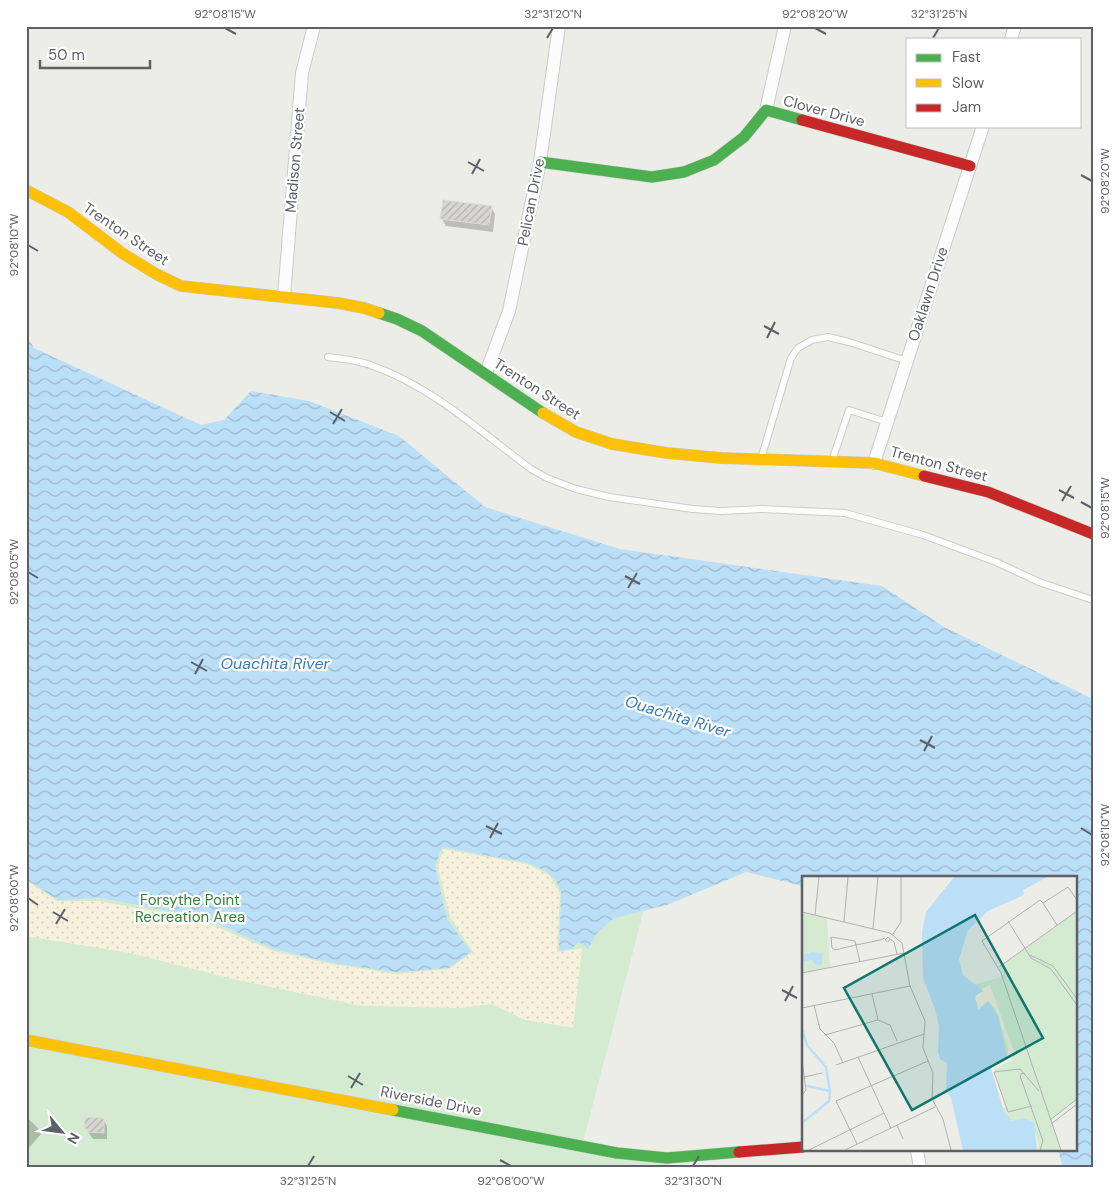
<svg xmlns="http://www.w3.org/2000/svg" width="1119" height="1194" font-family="'DM Sans',sans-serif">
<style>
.green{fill:#d4ebd2}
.sand{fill:url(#sand-dots)}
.water{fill:url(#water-waves)}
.shadow{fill:#0003}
.building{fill:url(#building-hatch);stroke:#dddcd7}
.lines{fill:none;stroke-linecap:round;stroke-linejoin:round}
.lane-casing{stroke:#cbcbca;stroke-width:8}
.street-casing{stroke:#cbcbca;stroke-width:14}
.fast-casing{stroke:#c9cac9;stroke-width:12}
.slow-casing{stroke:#c9cac9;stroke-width:12}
.jam-casing{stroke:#c9cac9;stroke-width:12}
.lane{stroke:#fcfcfc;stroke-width:6}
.street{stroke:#fcfcfc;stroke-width:12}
.fast{stroke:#4caf50;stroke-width:11}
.slow{stroke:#ffc107;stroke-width:11}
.jam{stroke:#c62828;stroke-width:11}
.ticks{fill:none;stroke:#5d6167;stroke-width:2}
.labels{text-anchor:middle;stroke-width:4.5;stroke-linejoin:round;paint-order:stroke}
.street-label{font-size:15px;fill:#5d6167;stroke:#fff}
.park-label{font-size:15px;fill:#2f8431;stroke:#fff}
.water-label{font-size:16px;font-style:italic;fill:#3a79b9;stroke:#fff}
.inset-river{fill:none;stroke:#bcdff8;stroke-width:2.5}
.inset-road{fill:none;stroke:#afb1b0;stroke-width:1}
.view{fill:#0f766e;fill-opacity:0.15;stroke:#0f766e;stroke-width:2.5}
.inset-edge{fill:none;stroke:#5d6167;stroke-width:2.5}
.neatline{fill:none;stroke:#5d6167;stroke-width:2}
.ticks-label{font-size:12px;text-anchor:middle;fill:#5d6167}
</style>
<defs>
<pattern id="sand-dots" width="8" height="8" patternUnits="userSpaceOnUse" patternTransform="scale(1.25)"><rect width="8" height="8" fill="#f6f0dd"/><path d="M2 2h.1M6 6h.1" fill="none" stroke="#d5d0c0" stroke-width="1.8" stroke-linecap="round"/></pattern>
<pattern id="water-waves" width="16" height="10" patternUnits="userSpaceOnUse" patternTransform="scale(1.25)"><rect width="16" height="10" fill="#bcdff8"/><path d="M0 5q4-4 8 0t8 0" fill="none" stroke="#9cb8cd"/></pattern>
<pattern id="building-hatch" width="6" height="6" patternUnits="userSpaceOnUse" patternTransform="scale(1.25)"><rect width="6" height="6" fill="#d7d6d3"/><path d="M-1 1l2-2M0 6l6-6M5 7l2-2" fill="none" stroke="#b2b1af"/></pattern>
</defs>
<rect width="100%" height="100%" fill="#edede8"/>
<path class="green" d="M 26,709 L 657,860 L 583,1142 L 667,1158 L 669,1168 L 26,1168 Z"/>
<path class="sand" d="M 443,849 L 527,864 L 549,875 L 560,893 L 557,952 L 582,948 L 573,1028 L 525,1020 L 492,1004 L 462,1008 L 362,1006 L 237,980 L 130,953 L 26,936 L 26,880 L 57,901 L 99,901 L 201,920 L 273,951 L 332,964 L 396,974 L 449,969 L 473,952 L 450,917 L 438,867 Z"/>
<path class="water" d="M 26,335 L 34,348 L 201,425 L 224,420 L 251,391 L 309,401 L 399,436 L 485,507 L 620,549 L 882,586 L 944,627 L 1093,699 L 1093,1168 L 1063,1168 L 1058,1150 L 1075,1150 L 1075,878 L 803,878 L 803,886 L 746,872 L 667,905 L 614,918 L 597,933 L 588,949 L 582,943 L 577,943 L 572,949 L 559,951 L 561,893 L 556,880 L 546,871 L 528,863 L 442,847 L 435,866 L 447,919 L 471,952 L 449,968 L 396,972 L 332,963 L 274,949 L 202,917 L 100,898 L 58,900 L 26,879 Z"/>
<path class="shadow" d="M 491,207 L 495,214 L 493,232 L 446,226 L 442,219 Z
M 26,1117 L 37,1127 L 41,1134 L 27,1150 Z
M 103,1119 L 107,1126 L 107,1139 L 93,1139 L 86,1129 Z"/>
<path class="building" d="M 443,200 L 492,206 L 489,225 L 440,219 Z
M 85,1117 L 104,1118 L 104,1133 L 88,1132 L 87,1129 L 84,1129 Z"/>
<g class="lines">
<g class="lane-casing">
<path id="lane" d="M 328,357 C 343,359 359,360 373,366 C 432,387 481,432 531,469 L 547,478 L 576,489 L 609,497 L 693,509 L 721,511 L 762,509 L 845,513 L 923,535 L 996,562 L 1039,582 L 1093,600
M 761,459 L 791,358 L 798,348 L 812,340 L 828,337 L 849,342 L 907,361
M 832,461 L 849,410 L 887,422"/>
</g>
<g class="street-casing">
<path id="street" d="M 1011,39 L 1015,26
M 766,110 L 785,26
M 284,296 L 302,73 L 314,26
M 486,373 L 509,311 L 540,162 L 559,26
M 874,463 L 983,126
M 917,1150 L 920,1168"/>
</g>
<g class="fast-casing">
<path id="fast" d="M 540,162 L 652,177 L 684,172 L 714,160 L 744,137 L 766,110 L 802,120
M 379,313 L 397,319 L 422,331 L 543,413
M 393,1110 L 617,1153 L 667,1158 L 739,1152"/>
</g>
<g class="slow-casing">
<path id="slow" d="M 26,190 L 68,212 L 122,253 L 156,274 L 181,286 L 338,303 L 364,308 L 379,313
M 543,413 L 576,432 L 612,444 L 667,453 L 721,458 L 874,463 L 924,476
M 26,1040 L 393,1110"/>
</g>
<g class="jam-casing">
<path id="jam" d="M 802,120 L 970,166
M 924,476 L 988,492 L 1093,534
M 739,1152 L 803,1147"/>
</g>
<use href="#lane" class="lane"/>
<use href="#street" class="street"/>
<use href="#fast" class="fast"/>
<use href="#slow" class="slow"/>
<use href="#jam" class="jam"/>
</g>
<path class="ticks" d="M 225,28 L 236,34M 815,28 L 826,34M 547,38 L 553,28M 933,38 L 939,28M 468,162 L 484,171M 472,174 L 480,159M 1081,175 L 1092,181M 28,245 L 38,251M 764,326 L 779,334M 767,338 L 775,322M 330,412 L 345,421M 333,424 L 342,409M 1059,490 L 1074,498M 1062,501 L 1071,486M 1081,502 L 1092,508M 28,572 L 38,578M 625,576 L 640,584M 628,588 L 637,573M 191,662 L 207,671M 195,674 L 203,659M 920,740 L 935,748M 924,751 L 932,736M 486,826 L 502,834M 1081,828 L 1092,835M 490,838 L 498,823M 28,898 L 38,905M 53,912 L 68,921M 56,924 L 65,909M 782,990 L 797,998M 785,1001 L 793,986M 348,1076 L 363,1085M 351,1088 L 360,1073M 500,1160 L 511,1166M 308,1166 L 314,1156M 693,1166 L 699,1156"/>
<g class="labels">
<g class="street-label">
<text transform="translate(824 111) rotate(15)" y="5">Clover Drive</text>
<text transform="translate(295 160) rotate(-85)" y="5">Madison Street</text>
<text transform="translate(531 202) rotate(-79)" y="5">Pelican Drive</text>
<text transform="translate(126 234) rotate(34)" y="5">Trenton Street</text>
<text transform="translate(928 294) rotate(-72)" y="5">Oaklawn Drive</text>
<text transform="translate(537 389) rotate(33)" y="5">Trenton Street</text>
<text transform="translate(939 464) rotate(15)" y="5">Trenton Street</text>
<text transform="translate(431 1101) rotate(11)" y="5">Riverside Drive</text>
</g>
<g class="park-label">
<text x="190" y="905">Forsythe Point<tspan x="190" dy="17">Recreation Area</tspan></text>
</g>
<g class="water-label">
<text x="275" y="669">Ouachita River</text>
<text transform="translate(678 716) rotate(17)" y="6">Ouachita River</text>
</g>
</g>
<g transform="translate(802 876)">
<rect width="275" height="275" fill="#edede8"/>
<path d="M 275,35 L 275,223 L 248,244 L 259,274 L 235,274 L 237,269 L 230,247 L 204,244 L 165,110 L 200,101 L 197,91 ZM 0,36 L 25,42 L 28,91 L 0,97 Z" fill="#d4ebd2"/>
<path d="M 188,109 L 212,176 L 210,184 L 192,193 L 204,231 L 201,232 L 188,189 L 205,181 L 206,173 L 193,132 L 186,125 L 177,134 L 173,124 L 174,119 L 181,115 L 179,113 Z" fill="#f6f0dd"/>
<path d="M 152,1 L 245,1 L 221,14 L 222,19 L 186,35 L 166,54 L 157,83 L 161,99 L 181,115 L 173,120 L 176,134 L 186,125 L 196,139 L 205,181 L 188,189 L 202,236 L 210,245 L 221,242 L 232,246 L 235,274 L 161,274 L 149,222 L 144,214 L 145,187 L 138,183 L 136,176 L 137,150 L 133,133 L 121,102 L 120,56 L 124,36 ZM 10,76 L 20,77 L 20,89 L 14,89 L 10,84 L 0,86 L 0,79 Z" fill="#bcdff8"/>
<path class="inset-river" d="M 0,154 L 5,169 L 24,191 L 28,215M 0,247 L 27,225 L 28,215 L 5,210"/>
<path class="inset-road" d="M 241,27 L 255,49M 0,36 L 88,57 L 100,67 L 108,110 L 123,145 L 121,172 L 131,197 L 130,223 L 141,243 L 149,274M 13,39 L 17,1M 206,45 L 229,82 L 249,93 L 275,129M 42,46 L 46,1M 71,53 L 76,1M 91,58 L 99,46 L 99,1M 88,63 L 86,66 L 83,64 L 86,61 L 92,66 L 95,78M 228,79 L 251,90 L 275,123M 58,86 L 54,69 L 53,65 L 29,61 L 30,72 L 33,74 L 54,69 L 78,64 L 83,62M 197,91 L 275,35M 0,97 L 102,77M 70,118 L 76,144 L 88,149 L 95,165M 12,129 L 18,153 L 32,167 L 41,187M 0,132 L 108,110M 23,159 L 76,144M 56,181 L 89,252M 0,184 L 4,214 L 0,219M 34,189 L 122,158M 223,198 L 220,197 L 218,200 L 241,265 L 238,274M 2,201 L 20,197M 230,230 L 206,236 L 192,196 L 218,193 L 237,215M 248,244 L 275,223M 249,248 L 275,228M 95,249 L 101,263M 55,268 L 34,225 L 126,185M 7,274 L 82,237M 43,274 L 133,231M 259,274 L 199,97 L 180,65 L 238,24 L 241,27 L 266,11 L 275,24"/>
<path class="view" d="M 173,39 L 241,162 L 110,234 L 42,112 Z"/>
<rect width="275" height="275" class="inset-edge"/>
</g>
<rect width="1119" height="1194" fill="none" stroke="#ffffff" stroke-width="55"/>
<rect x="906" y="38" width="175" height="90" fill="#ffffff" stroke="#bec0c2"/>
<rect x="916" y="54" width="25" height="8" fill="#4caf50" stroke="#bec0c2"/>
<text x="952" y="62" font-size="15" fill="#5d6167">Fast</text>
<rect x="916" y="79" width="25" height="8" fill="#ffc107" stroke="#bec0c2"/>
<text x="952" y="88" font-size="15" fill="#5d6167">Slow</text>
<rect x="916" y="104" width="25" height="8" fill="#c62828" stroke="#bec0c2"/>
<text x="952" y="112" font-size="15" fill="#5d6167">Jam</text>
<g transform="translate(62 1132) rotate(119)" stroke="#ffffff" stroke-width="4" paint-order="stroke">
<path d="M0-4L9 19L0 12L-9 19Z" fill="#5d6167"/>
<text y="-8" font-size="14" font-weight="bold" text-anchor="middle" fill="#5d6167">N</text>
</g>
<path d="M40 60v8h110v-8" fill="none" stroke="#5d6167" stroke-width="2.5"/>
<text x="48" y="60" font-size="15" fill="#5d6167" stroke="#ffffff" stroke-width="4" paint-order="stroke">50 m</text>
<rect x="28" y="28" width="1064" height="1138" class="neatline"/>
<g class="ticks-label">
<text x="225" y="18">92°08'15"W</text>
<text x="553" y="18">32°31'20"N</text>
<text x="815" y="18">92°08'20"W</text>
<text x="939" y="18">32°31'25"N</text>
<text transform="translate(1105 181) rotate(-90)" y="4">92°08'20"W</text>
<text transform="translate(14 245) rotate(-90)" y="4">92°08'10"W</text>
<text transform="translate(1105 508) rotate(-90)" y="4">92°08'15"W</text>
<text transform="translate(14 572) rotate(-90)" y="4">92°08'05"W</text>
<text transform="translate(1105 835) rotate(-90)" y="4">92°08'10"W</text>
<text transform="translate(14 898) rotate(-90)" y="4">92°08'00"W</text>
<text x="308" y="1185">32°31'25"N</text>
<text x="511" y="1185">92°08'00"W</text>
<text x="693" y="1185">32°31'30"N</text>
</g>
</svg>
